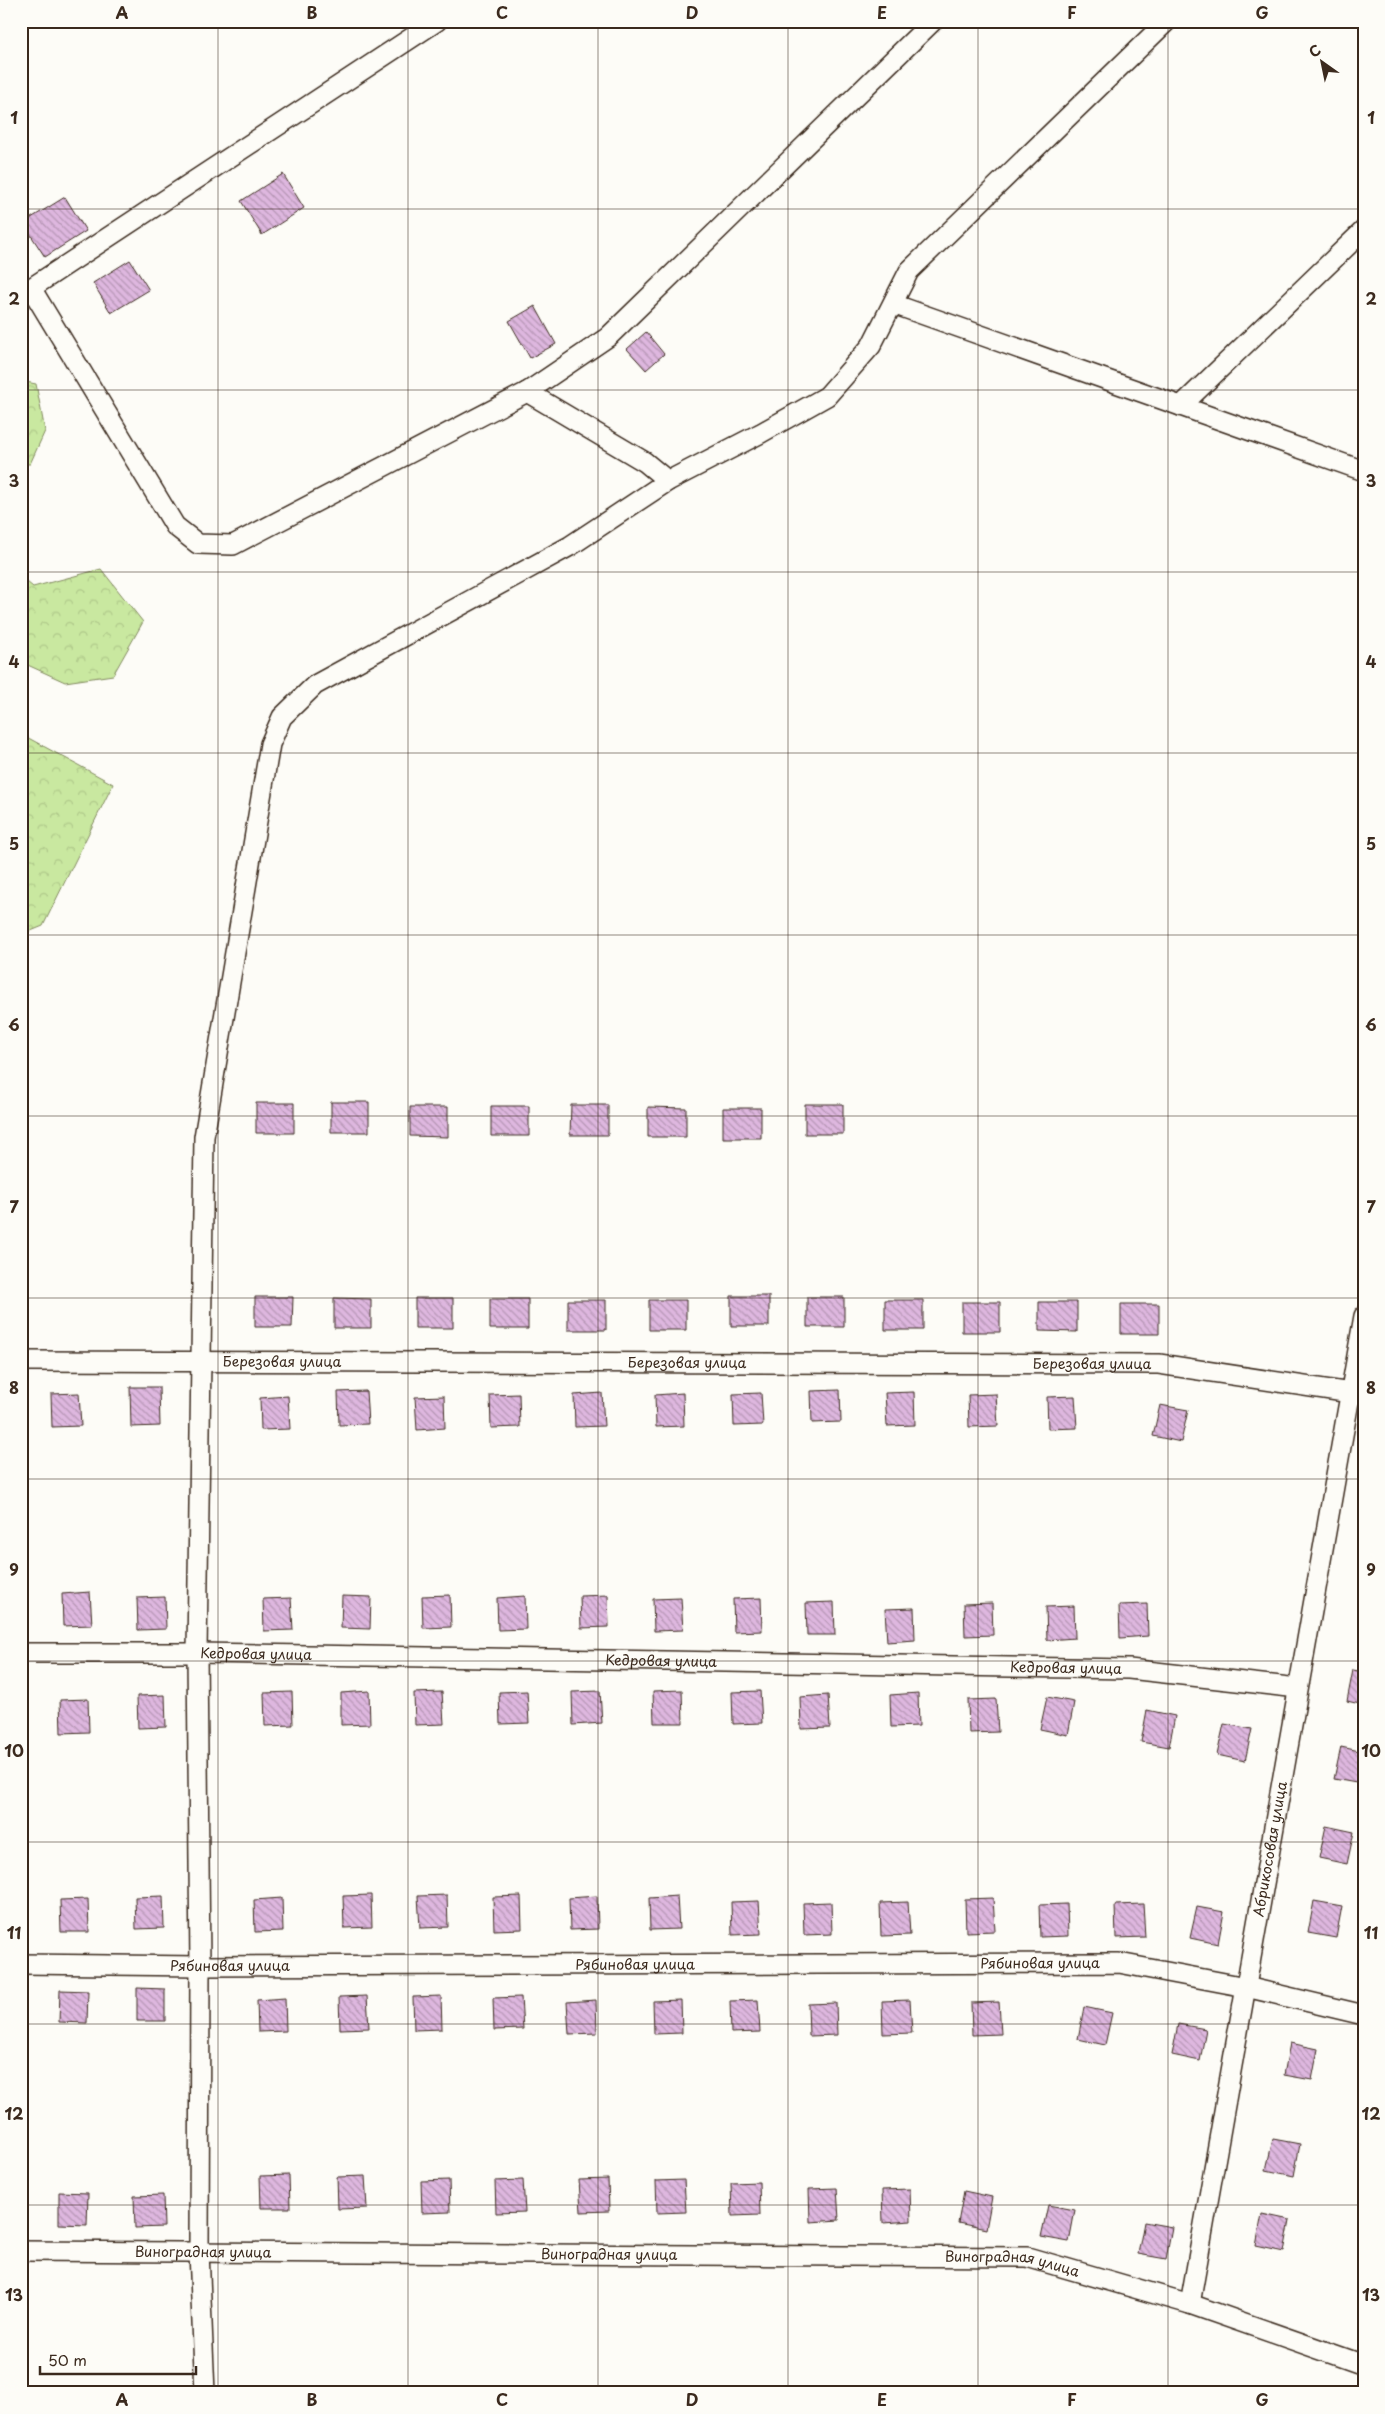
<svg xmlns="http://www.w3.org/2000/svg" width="1385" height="2414" font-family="'Playpen Sans',sans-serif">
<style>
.forest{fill:url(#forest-crowns);stroke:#82895f}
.building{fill:url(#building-back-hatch);stroke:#3b2a1e}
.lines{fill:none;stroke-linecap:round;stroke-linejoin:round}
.minor-casing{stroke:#3b2a1e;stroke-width:22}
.minor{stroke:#fdfcf7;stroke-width:19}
.grid{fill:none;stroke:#3b2a1e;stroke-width:1;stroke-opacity:0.55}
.labels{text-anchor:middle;stroke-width:4.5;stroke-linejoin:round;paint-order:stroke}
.street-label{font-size:14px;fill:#3b2a1e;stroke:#fdfcf7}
.neatline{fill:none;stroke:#3b2a1e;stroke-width:2}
.grid-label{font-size:16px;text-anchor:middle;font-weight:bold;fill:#3b2a1e}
</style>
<defs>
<pattern id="forest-crowns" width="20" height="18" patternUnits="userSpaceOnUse" patternTransform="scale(1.25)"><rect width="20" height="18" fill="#c9e8a0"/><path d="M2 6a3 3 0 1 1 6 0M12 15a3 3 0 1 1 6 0" fill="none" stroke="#aec789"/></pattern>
<pattern id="building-back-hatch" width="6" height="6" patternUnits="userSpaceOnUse" patternTransform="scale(1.25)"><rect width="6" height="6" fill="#deb7df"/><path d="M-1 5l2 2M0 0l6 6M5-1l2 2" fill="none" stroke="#b595b4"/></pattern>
</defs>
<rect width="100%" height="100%" fill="#fdfcf7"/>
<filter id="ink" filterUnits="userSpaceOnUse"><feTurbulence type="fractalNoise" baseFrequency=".02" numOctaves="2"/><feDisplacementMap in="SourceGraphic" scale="10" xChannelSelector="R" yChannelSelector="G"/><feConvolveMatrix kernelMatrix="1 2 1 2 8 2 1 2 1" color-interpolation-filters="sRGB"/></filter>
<g filter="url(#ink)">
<path class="forest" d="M 21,381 L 36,384 L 45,431 L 30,464 L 21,464 Z
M 101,569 L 143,622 L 113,675 L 65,682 L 21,662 L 21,577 L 33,587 Z
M 21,734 L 113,784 L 43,926 L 21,935 Z"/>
<path class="building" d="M 283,174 L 304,208 L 262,235 L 241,201 Z
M 65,197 L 86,231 L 45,257 L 23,223 Z
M 130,260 L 149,290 L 111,313 L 93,283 Z
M 535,306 L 556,344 L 530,358 L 509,321 Z
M 646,332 L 664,354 L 646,370 L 627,349 Z
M 331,1102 L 369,1102 L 369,1132 L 331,1132 Z
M 256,1103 L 294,1103 L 294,1133 L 256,1133 Z
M 805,1104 L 843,1104 L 843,1134 L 805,1134 Z
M 571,1105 L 608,1105 L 608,1135 L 570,1135 Z
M 491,1106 L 529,1106 L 529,1136 L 491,1136 Z
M 410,1107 L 448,1107 L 448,1137 L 410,1136 Z
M 648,1107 L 686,1108 L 686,1137 L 648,1137 Z
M 723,1108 L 761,1108 L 761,1138 L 723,1138 Z
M 21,1197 L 23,1228 L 21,1228 Z
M 731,1296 L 769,1296 L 769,1326 L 731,1326 Z
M 255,1297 L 293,1297 L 292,1327 L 255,1327 Z
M 807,1297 L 844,1297 L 844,1327 L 807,1327 Z
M 334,1298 L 371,1299 L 371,1328 L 334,1328 Z
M 415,1298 L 453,1298 L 453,1328 L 415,1328 Z
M 490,1299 L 528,1299 L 528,1329 L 490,1329 Z
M 568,1300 L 606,1300 L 606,1330 L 568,1330 Z
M 649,1300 L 686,1300 L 686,1330 L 649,1330 Z
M 885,1300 L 923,1300 L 923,1330 L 885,1330 Z
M 962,1302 L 1000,1302 L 1000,1332 L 962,1332 Z
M 1039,1302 L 1077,1302 L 1077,1332 L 1039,1331 Z
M 1121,1304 L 1159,1304 L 1159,1334 L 1121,1334 Z
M 130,1387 L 159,1387 L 160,1426 L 131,1427 Z
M 840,1390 L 841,1422 L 812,1423 L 811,1391 Z
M 366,1391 L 368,1424 L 339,1425 L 338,1392 Z
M 914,1392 L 915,1425 L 887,1426 L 885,1393 Z
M 79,1393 L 81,1426 L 52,1427 L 51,1394 Z
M 602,1393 L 604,1426 L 575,1427 L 574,1395 Z
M 683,1393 L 684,1426 L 656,1427 L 655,1395 Z
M 761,1393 L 763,1425 L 734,1426 L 733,1394 Z
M 519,1394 L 520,1427 L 491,1428 L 490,1395 Z
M 996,1394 L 998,1426 L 969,1427 L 968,1395 Z
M 288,1396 L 290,1429 L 261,1430 L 260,1398 Z
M 444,1396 L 445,1428 L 417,1430 L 415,1397 Z
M 1075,1396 L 1077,1428 L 1048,1429 L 1047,1397 Z
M 1160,1405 L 1188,1410 L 1181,1442 L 1153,1436 Z
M 90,1592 L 92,1625 L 63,1626 L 62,1594 Z
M 450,1595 L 451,1627 L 423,1628 L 422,1596 Z
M 608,1595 L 609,1627 L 581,1628 L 580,1596 Z
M 342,1596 L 371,1597 L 370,1629 L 341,1628 Z
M 525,1596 L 526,1629 L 498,1630 L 497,1598 Z
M 165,1597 L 166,1629 L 138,1630 L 137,1598 Z
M 291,1598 L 293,1630 L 264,1631 L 263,1599 Z
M 681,1598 L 683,1630 L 654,1631 L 653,1599 Z
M 761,1598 L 762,1631 L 734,1632 L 733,1599 Z
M 834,1602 L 835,1635 L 807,1635 L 806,1603 Z
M 992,1603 L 993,1635 L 965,1636 L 964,1604 Z
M 1147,1604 L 1148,1636 L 1120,1638 L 1119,1605 Z
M 1074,1606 L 1075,1638 L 1047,1640 L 1046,1607 Z
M 914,1608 L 915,1640 L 887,1642 L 885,1609 Z
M 1353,1670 L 1364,1672 L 1364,1705 L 1347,1701 Z
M 682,1690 L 683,1723 L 654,1723 L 653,1691 Z
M 369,1691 L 370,1724 L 341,1725 L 341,1693 Z
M 527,1691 L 529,1723 L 500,1724 L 499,1692 Z
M 600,1691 L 602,1723 L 573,1725 L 572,1692 Z
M 760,1691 L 762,1723 L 733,1724 L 732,1692 Z
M 292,1692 L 293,1725 L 265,1726 L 264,1693 Z
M 442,1692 L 444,1724 L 415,1725 L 414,1693 Z
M 918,1693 L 919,1726 L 891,1727 L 890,1695 Z
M 165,1695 L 166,1727 L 138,1728 L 137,1696 Z
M 828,1695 L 830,1728 L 801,1729 L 800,1697 Z
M 1047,1697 L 1074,1702 L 1068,1735 L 1040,1729 Z
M 88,1699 L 89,1732 L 61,1733 L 60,1700 Z
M 996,1699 L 998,1732 L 969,1733 L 968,1700 Z
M 1147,1710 L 1175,1716 L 1169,1747 L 1141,1742 Z
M 1224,1724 L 1252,1729 L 1245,1761 L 1217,1755 Z
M 1341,1747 L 1364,1752 L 1362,1784 L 1334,1779 Z
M 1326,1826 L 1354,1832 L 1347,1864 L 1319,1858 Z
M 371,1895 L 372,1927 L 344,1928 L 343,1896 Z
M 447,1895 L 448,1927 L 420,1928 L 418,1896 Z
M 163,1896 L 164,1928 L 136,1929 L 135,1897 Z
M 521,1896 L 522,1929 L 494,1930 L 493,1897 Z
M 597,1896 L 598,1929 L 570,1930 L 569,1898 Z
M 677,1896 L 679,1929 L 650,1930 L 649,1898 Z
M 282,1898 L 283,1931 L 255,1932 L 254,1900 Z
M 993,1898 L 995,1931 L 966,1932 L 965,1899 Z
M 88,1899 L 89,1932 L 61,1932 L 60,1900 Z
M 759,1901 L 761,1934 L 732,1935 L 731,1902 Z
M 1314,1901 L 1342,1906 L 1336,1938 L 1308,1933 Z
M 831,1902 L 832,1934 L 804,1935 L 803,1903 Z
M 908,1902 L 910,1935 L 881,1936 L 880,1903 Z
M 1067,1904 L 1068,1936 L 1040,1937 L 1039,1905 Z
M 1143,1904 L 1145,1937 L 1116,1938 L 1115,1905 Z
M 1197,1907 L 1224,1912 L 1218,1944 L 1190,1938 Z
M 137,1988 L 165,1989 L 165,2021 L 137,2021 Z
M 60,1990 L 88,1991 L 87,2023 L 59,2022 Z
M 367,1996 L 369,2028 L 340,2029 L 339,1997 Z
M 441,1996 L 442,2029 L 414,2030 L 413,1997 Z
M 521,1997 L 523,2029 L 494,2030 L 493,1998 Z
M 285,1998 L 286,2031 L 258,2032 L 257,2000 Z
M 596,2000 L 597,2033 L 569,2034 L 567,2002 Z
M 681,2000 L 682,2033 L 654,2034 L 653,2001 Z
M 758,2000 L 760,2032 L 731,2033 L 730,2001 Z
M 910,2000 L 912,2033 L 883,2034 L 882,2001 Z
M 999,2002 L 1001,2034 L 972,2035 L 971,2003 Z
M 836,2003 L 837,2035 L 809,2036 L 808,2004 Z
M 1084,2007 L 1112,2013 L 1105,2045 L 1078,2039 Z
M 1178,2024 L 1206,2029 L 1200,2061 L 1172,2055 Z
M 1290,2043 L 1318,2049 L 1312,2080 L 1284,2075 Z
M 1273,2139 L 1300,2144 L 1294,2176 L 1266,2170 Z
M 289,2175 L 290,2208 L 261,2208 L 260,2176 Z
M 365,2176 L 367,2208 L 338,2209 L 337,2177 Z
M 608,2179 L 609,2211 L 581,2212 L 579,2180 Z
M 449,2180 L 450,2212 L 422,2213 L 421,2181 Z
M 523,2180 L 525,2212 L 496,2213 L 495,2181 Z
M 684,2180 L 686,2212 L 657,2213 L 656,2181 Z
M 759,2182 L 760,2215 L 732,2216 L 731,2183 Z
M 837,2188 L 839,2220 L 810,2222 L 809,2189 Z
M 910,2189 L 911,2221 L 883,2223 L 882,2190 Z
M 964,2191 L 992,2197 L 986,2229 L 958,2223 Z
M 59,2192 L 88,2193 L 87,2225 L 59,2224 Z
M 163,2195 L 164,2227 L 135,2228 L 134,2196 Z
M 1048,2205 L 1075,2210 L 1069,2242 L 1041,2237 Z
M 1262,2214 L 1290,2220 L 1284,2252 L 1256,2246 Z
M 1144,2222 L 1172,2227 L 1166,2259 L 1138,2254 Z"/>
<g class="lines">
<g class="minor-casing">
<g id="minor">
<path d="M 437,21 L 31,288 L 175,526 L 198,544 L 233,545 L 527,392 L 608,337 L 933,21"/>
<path d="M 893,304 L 1364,471"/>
<path d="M 527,392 L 645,462 L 668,481"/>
<path d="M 1181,406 L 1364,230"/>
<path id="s1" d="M 21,1361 L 1159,1364 L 1364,1395"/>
<path id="s2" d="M 21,1653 L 197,1653 L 1129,1669 L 1298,1688"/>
<path id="s3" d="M 21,1964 L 200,1966 L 1119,1963 L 1246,1987 L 1364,2015"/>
<path id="s4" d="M 21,2251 L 1027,2257 L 1190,2304 L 1364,2365"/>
<path id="s5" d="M 1190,2304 L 1364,1316"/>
<path d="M 205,2393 L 199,2252 L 200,1966 L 197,1653 L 204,1137 L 270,744 L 282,717 L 315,685 L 570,546 L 668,481 L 761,433 L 827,396 L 871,346 L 909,271 L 1167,21"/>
</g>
</g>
<use href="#minor" class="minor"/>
</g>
</g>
<path class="grid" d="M 218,21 L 218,2393M 408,21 L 408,2393M 598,21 L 598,2393M 788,21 L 788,2393M 978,21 L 978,2393M 1168,21 L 1168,2393M 21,209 L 1364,209M 21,390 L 1364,390M 21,572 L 1364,572M 21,753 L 1364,753M 21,935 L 1364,935M 21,1116 L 1364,1116M 21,1298 L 1364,1298M 21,1479 L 1364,1479M 21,1661 L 1364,1661M 21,1842 L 1364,1842M 21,2024 L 1364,2024M 21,2205 L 1364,2205"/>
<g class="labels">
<g class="street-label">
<text dy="5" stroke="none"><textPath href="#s1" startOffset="261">Березовая улица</textPath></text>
<text dy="5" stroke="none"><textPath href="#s1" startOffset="666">Березовая улица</textPath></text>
<text dy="5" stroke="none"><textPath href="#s1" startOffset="1071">Березовая улица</textPath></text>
<text dy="5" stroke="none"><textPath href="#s2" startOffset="235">Кедровая улица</textPath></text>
<text dy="5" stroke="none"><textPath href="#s2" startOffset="640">Кедровая улица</textPath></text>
<text dy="5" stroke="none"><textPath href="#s2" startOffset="1045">Кедровая улица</textPath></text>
<text dy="5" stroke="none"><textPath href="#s5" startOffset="462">Абрикосовая улица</textPath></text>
<text dy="5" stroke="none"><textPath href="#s3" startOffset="1019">Рябиновая улица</textPath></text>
<text dy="5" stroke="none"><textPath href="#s3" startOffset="614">Рябиновая улица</textPath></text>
<text dy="5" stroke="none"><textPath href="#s3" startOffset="209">Рябиновая улица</textPath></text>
<text dy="5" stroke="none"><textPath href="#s4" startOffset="182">Виноградная улица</textPath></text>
<text dy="5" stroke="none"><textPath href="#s4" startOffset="588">Виноградная улица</textPath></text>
<text dy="5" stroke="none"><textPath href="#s4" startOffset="992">Виноградная улица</textPath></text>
</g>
</g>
<rect width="1385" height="2414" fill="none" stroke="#fdfcf7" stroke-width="55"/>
<g transform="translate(1322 62) rotate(327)" stroke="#fdfcf7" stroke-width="4" paint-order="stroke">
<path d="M0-4L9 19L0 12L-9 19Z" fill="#3b2a1e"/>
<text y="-8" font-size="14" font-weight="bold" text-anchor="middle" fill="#3b2a1e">С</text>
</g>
<path d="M40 2366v8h156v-8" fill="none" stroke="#3b2a1e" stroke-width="2.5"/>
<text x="48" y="2366" font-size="15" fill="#3b2a1e" stroke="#fdfcf7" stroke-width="4" paint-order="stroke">50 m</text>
<rect x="28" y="28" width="1330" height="2358" class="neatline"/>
<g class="grid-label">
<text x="122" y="19">A</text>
<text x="312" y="19">B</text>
<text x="502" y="19">C</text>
<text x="692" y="19">D</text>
<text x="882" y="19">E</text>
<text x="1072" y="19">F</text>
<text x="1262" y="19">G</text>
<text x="14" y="124">1</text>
<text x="1371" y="124">1</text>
<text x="14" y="305">2</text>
<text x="1371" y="305">2</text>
<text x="14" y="487">3</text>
<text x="1371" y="487">3</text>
<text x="14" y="668">4</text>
<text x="1371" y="668">4</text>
<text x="14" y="850">5</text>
<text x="1371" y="850">5</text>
<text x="14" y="1031">6</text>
<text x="1371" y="1031">6</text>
<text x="14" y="1213">7</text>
<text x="1371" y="1213">7</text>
<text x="14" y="1394">8</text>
<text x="1371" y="1394">8</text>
<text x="14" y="1576">9</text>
<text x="1371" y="1576">9</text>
<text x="14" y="1757">10</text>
<text x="1371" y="1757">10</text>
<text x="14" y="1939">11</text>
<text x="1371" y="1939">11</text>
<text x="14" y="2120">12</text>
<text x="1371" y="2120">12</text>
<text x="14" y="2301">13</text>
<text x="1371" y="2301">13</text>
<text x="122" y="2406">A</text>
<text x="312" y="2406">B</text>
<text x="502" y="2406">C</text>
<text x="692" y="2406">D</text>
<text x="882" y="2406">E</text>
<text x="1072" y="2406">F</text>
<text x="1262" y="2406">G</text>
</g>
</svg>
